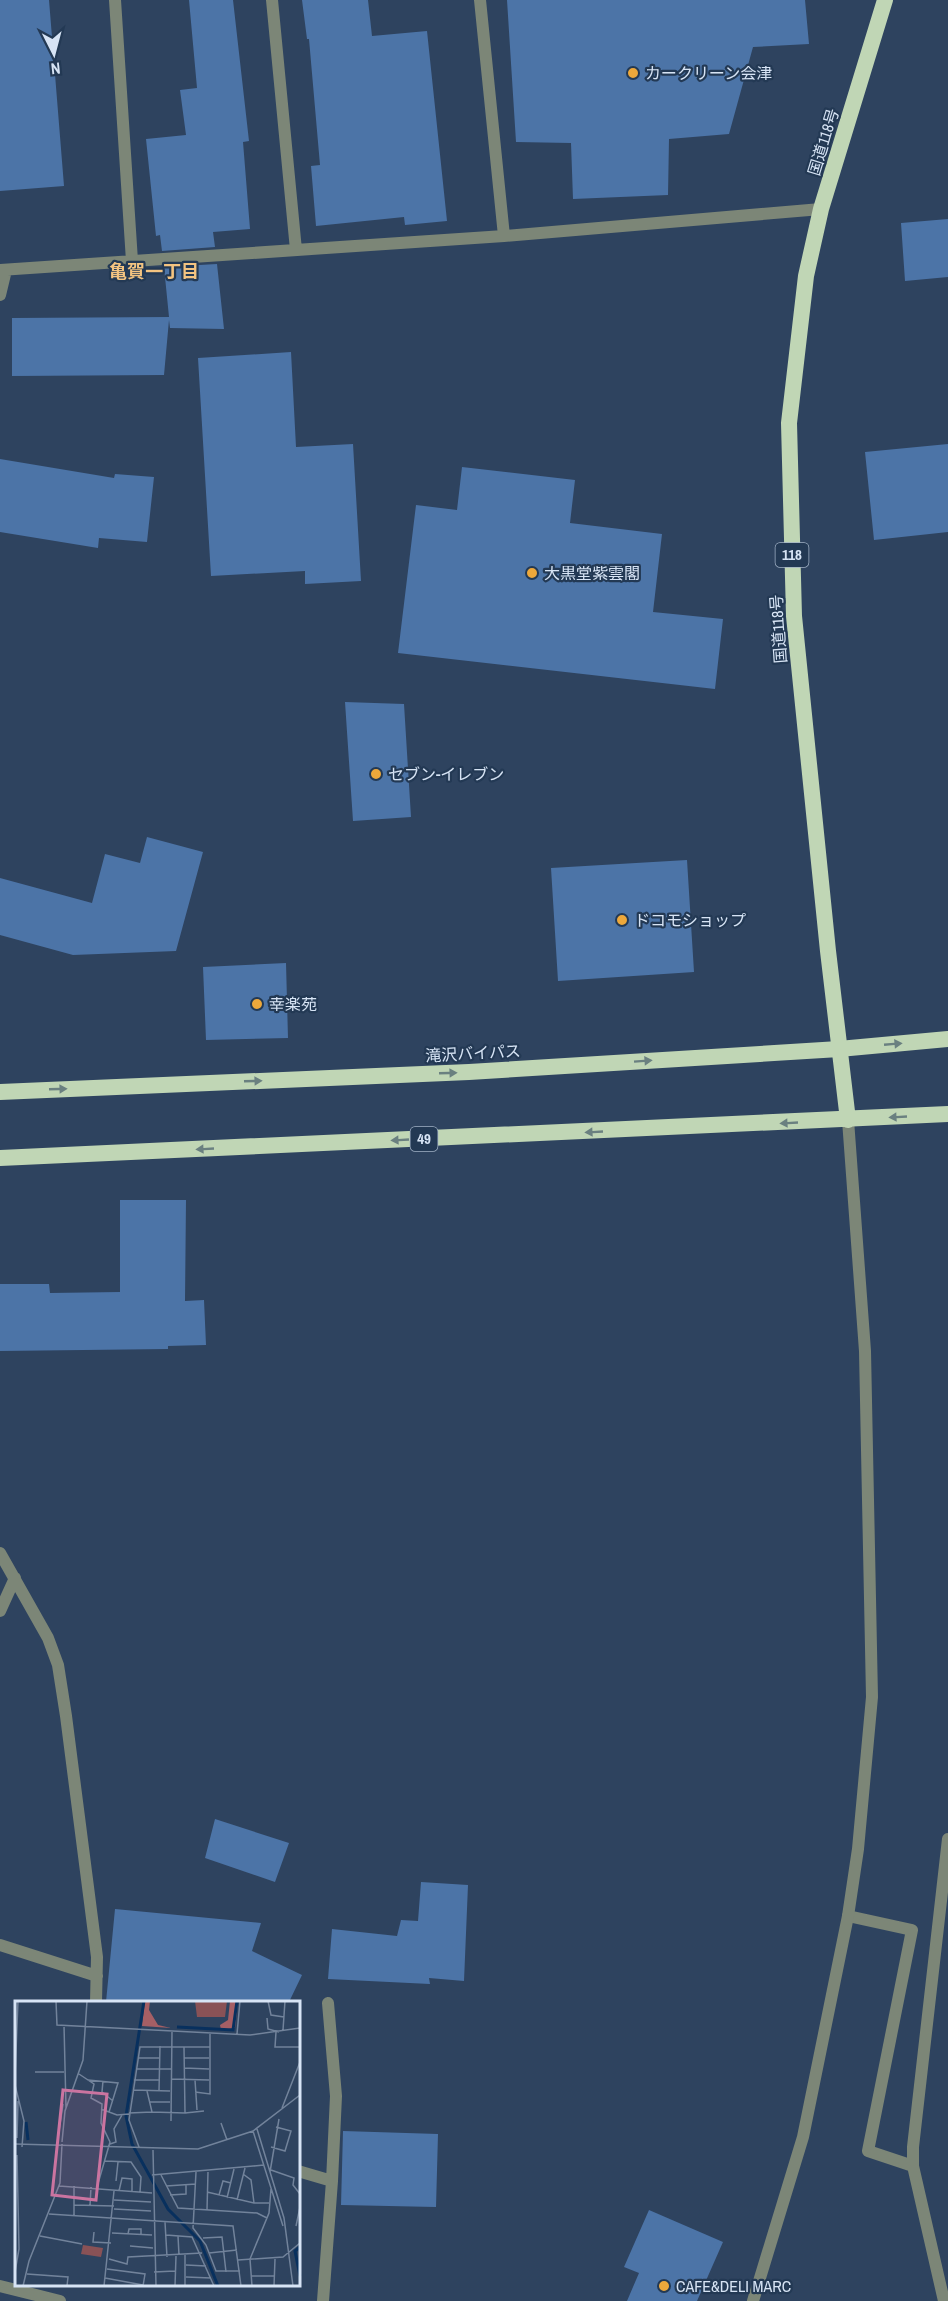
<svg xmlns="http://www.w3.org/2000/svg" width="948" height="2301" font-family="'Archivo Narrow','Noto Sans JP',sans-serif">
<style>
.building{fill:#4c74a7}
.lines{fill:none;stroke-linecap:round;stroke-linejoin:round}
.minor{stroke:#7c8677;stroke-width:12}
.tertiary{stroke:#7c8677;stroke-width:12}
.trunk{stroke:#c0d6b5;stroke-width:16}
.oneway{fill:#6a8080}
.poi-dot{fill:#eda83b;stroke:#233954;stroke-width:2}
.labels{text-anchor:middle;stroke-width:4.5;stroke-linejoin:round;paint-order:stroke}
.shield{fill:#233954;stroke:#a1b1c5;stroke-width:1.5}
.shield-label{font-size:15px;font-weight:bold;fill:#d7e4f5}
.poi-label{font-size:16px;fill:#d7e4f5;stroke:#233954;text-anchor:start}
.street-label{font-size:16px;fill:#d7e4f5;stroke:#233954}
.neighbourhood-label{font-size:18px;font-weight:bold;fill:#f4c481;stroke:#233954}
.inset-river{fill:none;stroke:#08305e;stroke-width:3}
.inset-road{fill:none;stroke:#72839b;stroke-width:1.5}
.view{fill:#cb74a0;fill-opacity:0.15;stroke:#cb74a0;stroke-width:3}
.inset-edge{fill:none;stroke:#d7e4f5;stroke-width:3}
</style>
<rect width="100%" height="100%" fill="#2e435f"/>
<path class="building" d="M 0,0 L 49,0 L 64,186 L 0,191 Z
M 189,0 L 233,0 L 249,141 L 243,142 L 250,229 L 213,232 L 215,247 L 162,251 L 160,235 L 156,236 L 146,139 L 186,135 L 180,90 L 197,88 Z
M 302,0 L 368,0 L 372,36 L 427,31 L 447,221 L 405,225 L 404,217 L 316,226 L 311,166 L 320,165 L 309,39 L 307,39 Z
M 507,0 L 805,0 L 809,44 L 753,47 L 729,134 L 669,139 L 668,195 L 573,199 L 571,143 L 516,142 Z
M 948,219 L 948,277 L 905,281 L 901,223 Z
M 217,264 L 224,329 L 170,328 L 169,320 L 164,375 L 12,376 L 12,318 L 169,317 L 164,267 Z
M 291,352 L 296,447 L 353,444 L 361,581 L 305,584 L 305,571 L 211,576 L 198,358 Z
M 948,444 L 948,532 L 874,540 L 865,452 Z
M 0,459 L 114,478 L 115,474 L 154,477 L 147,542 L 99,538 L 98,548 L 0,532 Z
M 462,467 L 575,480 L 570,523 L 662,534 L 653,612 L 723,619 L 715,689 L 398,653 L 416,505 L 457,510 Z
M 345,702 L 404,704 L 411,817 L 353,821 Z
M 147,837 L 203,852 L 176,951 L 73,955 L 0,935 L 0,878 L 92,903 L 105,854 L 140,863 Z
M 687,860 L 694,972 L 558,981 L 551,868 Z
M 286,963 L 288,1038 L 206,1040 L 203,967 Z
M 120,1200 L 186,1200 L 185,1301 L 204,1300 L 206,1345 L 168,1346 L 168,1349 L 0,1351 L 0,1284 L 49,1284 L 50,1293 L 120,1292 Z
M 215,1819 L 289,1843 L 275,1882 L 205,1858 Z
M 421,1882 L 468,1885 L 464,1981 L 429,1978 L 430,1984 L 328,1979 L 332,1929 L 397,1936 L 401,1920 L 418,1921 Z
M 115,1909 L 261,1923 L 252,1951 L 302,1975 L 289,2002 L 106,2002 Z
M 343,2131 L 438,2134 L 436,2207 L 341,2205 Z
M 649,2210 L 723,2242 L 697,2301 L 627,2301 L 639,2273 L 624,2267 Z"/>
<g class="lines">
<path class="minor" d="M 115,0 L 132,261
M 272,0 L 296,250
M 480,0 L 504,236
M 0,270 L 504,236 L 821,209
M 0,295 L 6,270
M 0,1553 L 48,1638 L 58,1665 L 66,1716 L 97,1957 L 96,2002
M 0,1611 L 15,1578
M 848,1916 L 912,1930 L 868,2151 L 913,2166 L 944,2301
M 0,1945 L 97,1976
M 328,2003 L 336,2096 L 332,2181
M 913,2166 L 913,2147 L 948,1839
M 298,2171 L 332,2181 L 323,2301
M 0,2286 L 60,2301"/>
<path class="tertiary" d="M 753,2301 L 803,2137 L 848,1916 L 858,1849 L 872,1697 L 865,1351 L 848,1120"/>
<path class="trunk" d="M 0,1092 L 469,1072 L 839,1049 L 948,1039
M 848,1120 L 828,951 L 794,616 L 789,423 L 806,276 L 821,209 L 885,0
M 0,1158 L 948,1114"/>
</g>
<defs><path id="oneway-solid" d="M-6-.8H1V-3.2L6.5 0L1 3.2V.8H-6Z" transform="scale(1.5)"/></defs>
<g class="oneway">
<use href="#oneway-solid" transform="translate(893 1044) rotate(-5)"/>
<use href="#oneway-solid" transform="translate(643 1061) rotate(-4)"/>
<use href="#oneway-solid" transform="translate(448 1073) rotate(-2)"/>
<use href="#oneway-solid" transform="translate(253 1081) rotate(-2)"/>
<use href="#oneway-solid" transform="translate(58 1089) rotate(-2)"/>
<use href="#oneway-solid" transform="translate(898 1117) rotate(177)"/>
<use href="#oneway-solid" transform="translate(789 1123) rotate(177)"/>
<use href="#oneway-solid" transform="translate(594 1132) rotate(177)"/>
<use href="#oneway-solid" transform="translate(400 1140) rotate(177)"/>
<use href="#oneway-solid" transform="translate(205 1149) rotate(177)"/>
</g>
<g class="poi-dot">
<circle cx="633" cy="73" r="6"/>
<circle cx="532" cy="573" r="6"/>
<circle cx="376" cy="774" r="6"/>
<circle cx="622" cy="920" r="6"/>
<circle cx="257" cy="1004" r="6"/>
<circle cx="664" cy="2286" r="6"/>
</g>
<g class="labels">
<g class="shield">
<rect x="775.5" y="543" width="33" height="24" rx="4.5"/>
<rect x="410.5" y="1127" width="27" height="24" rx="4.5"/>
</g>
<g class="shield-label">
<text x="792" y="560">118</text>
<text x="424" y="1144">49</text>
</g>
<g class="poi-label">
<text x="645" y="79">カークリーン会津</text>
<text x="544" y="579">大黒堂紫雲閣</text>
<text x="388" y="780">セブン-イレブン</text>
<text x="634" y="926">ドコモショップ</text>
<text x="269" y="1010">幸楽苑</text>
<text x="676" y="2292">CAFE&amp;DELI MARC</text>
</g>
<g class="street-label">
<text transform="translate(823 142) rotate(-73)" y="6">国道118号</text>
<text transform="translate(778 629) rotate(-94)" y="6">国道118号</text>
<text transform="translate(473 1053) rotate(-3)" y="6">滝沢バイパス</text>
</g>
<g class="neighbourhood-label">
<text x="154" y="278">亀賀一丁目</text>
</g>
</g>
<g transform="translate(15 2001)">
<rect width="285" height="285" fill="#2e435f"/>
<path d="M 180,0 L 212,0 L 210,16 L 182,16 ZM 68,244 L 88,247 L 86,256 L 66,253 Z" fill="#895256"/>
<path d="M 130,0 L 135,0 L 134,9 L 143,24 L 156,27 L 127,25 ZM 215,0 L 223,0 L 220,27 L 206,29 L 205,24 L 213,19 Z" fill="#a55f65"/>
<path class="inset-river" d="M 129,0 L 111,115 L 117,143 L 153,208 L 185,240 L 203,285M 162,26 L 218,29 L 222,0M 11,121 L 13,139M 285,246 L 280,250 L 285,275"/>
<path class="inset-road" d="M 41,0 L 42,24 L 235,34 L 285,27M 253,0 L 256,14 L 269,16M 252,17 L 253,28 L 264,31M 49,24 L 51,107M 268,29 L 270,0M 261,31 L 260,46 L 285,46M 222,33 L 225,0M 123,57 L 145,57M 169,57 L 194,57M 169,67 L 194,68M 121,68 L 156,68M 20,71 L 49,71M 64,73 L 79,83 L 76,97 L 87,103 L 86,122 L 95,141 L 82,186M 0,76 L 3,0M 156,78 L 194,79M 73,79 L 103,82 L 94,111M 119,79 L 145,79M 180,79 L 182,109M 88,80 L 87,91 L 98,100M 0,84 L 9,120 L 7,146M 118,89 L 155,90M 132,90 L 137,111 L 170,112 L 169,46M 144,90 L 145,45M 180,91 L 195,93 L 195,32M 134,101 L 155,101M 267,107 L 285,61M 86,108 L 102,114 L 114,113M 114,112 L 137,111M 170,112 L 189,110M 156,120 L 157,30M 206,122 L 212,139M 242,128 L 269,217 L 278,285M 238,130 L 268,225M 2,137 L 3,100M 43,137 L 48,103M 47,141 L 50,110 L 68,59 L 72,0M 0,143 L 183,148 L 238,130 L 285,94M 95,143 L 101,141 L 99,128 L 107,114M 124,146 L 114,119 L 125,46 L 195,46M 256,146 L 270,150 L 276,130 L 261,126M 138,149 L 141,285M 90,160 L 116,161 L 126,176 L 125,191M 256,169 L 279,177 L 278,184 L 285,193M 181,171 L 178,227 L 191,244 L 201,270 L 225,270M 255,171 L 264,118M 228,173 L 236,179 L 239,202M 137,174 L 249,164M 146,174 L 163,207 L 242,212 L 252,217M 101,180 L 103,161M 44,185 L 137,192M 151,185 L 181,183M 104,190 L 107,177 L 117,178 L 117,191M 192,191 L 239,202 L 254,202M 155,194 L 171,193 L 171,184M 204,194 L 208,180 L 216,182M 212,197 L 219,168M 99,199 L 136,201M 222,199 L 230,167M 59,204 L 99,205M 75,205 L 76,186M 99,208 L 136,210M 192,209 L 193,171M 34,213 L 218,225 L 226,285M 59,215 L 59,185M 150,221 L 152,256M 281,225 L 285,206M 79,231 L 78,241 L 96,242M 97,232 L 137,234M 113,233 L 114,228 L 126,228 L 126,234M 151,234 L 177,236 L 199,285M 25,235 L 67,243M 163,235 L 164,254M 188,237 L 207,236 L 211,271M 115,245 L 138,247M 194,252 L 222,249M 170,254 L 170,285M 94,258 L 112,263 L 113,256 L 187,252M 223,259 L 268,256 L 285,242M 171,264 L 191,265M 92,268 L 130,273 L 128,285M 0,271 L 4,248 L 2,154M 139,271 L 160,270M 12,273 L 53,276 L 52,285M 236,275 L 259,275M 171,276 L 196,277M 90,277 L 128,284M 8,285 L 14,260 L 45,182 L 47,143M 89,285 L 99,190M 160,285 L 161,255M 237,285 L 235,258 L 254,212 L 256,188M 259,285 L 260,258"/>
<path class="view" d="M 48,89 L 92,93 L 81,199 L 37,194 Z"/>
<rect width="285" height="285" class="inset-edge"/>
</g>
<g transform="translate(54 54) rotate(174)" stroke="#233954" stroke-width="4.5" paint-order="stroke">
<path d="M0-4.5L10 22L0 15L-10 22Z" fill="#d7e4f5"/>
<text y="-9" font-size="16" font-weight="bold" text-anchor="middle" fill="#d7e4f5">N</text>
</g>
</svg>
